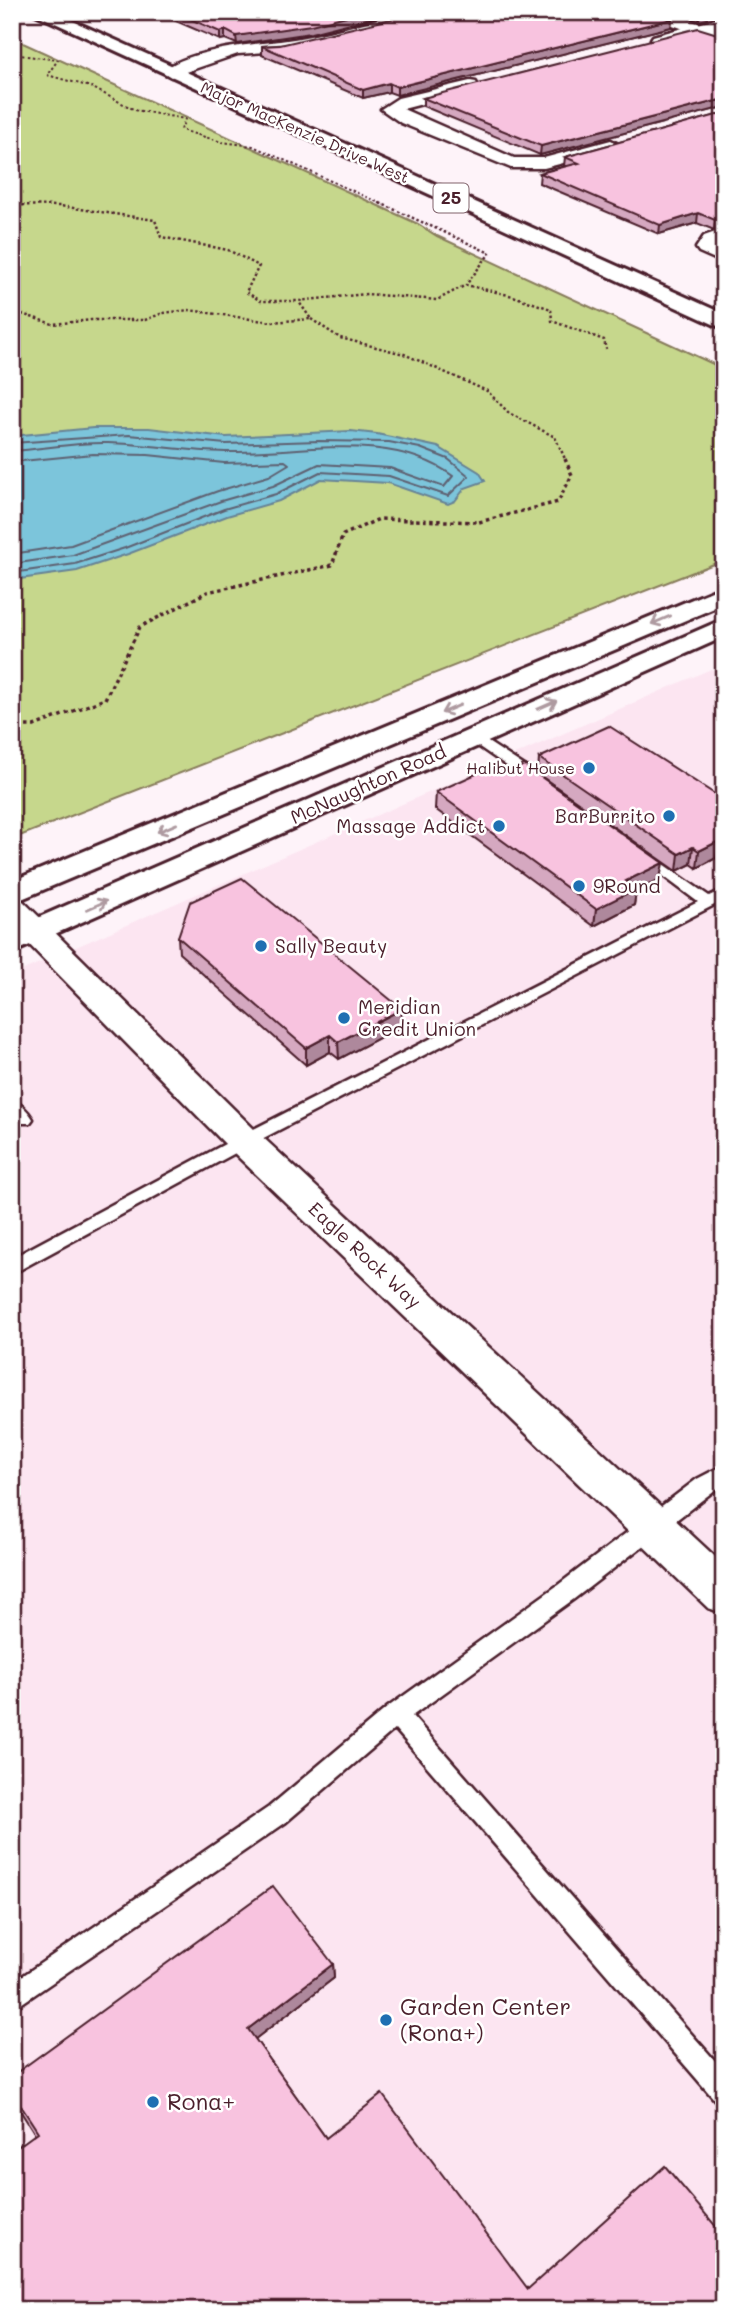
<svg xmlns="http://www.w3.org/2000/svg" width="736" height="2322" font-family="Mali,sans-serif">
<style>
.built{fill:#fce5f1}
.green{fill:#c6d78c;stroke:#887b5c;stroke-width:2}
.water{fill:#7bc5db;stroke:#678395;stroke-width:2}
.lines{fill:none;stroke-linecap:round;stroke-linejoin:round}
.shore{stroke:#5e6171;stroke-width:2}
.service-casing{stroke:#4a1f2b;stroke-width:5}
.minor-casing{stroke:#4a1f2b;stroke-width:5}
.tertiary-casing{stroke:#4a1f2b;stroke-width:6}
.primary-casing{stroke:#4a1f2b;stroke-width:6}
.path-far2{stroke:#4a1f2b;stroke-width:2;stroke-dasharray:2.5 2.5;stroke-linecap:butt}
.path-far1{stroke:#4a1f2b;stroke-width:2.5;stroke-dasharray:2.5 2.5;stroke-linecap:butt}
.path{stroke:#4a1f2b;stroke-width:3.5;stroke-dasharray:3.5 3.5;stroke-linecap:butt}
.service{fill:#fff;fill-rule:evenodd}
.minor{fill:#fff;fill-rule:evenodd}
.tertiary{fill:#fff;fill-rule:evenodd}
.primary{fill:#fff;fill-rule:evenodd}
.wall{fill:#d5a8c0;stroke:#4a1f2b;stroke-width:2}
.shaded-wall{fill:#ae889c;stroke:#4a1f2b;stroke-width:2}
.building{fill:#f8c3df;stroke:#4a1f2b;stroke-width:2}
.oneway{stroke:#ae9aa0}
.poi-dot{fill:#1f6fb2;stroke:#fff;stroke-width:2.5}
.labels{text-anchor:middle;stroke-width:5;stroke-linejoin:round;paint-order:stroke}
.far-street-label{font-size:16px;fill:#4a1f2b;stroke:#fff}
.far-poi-label{font-size:16px;fill:#4a1f2b;stroke:#fff;text-anchor:end}
.shield{fill:#fff;stroke:#80626b;stroke-width:2}
.shield-label{font-size:18px;font-weight:bold;fill:#4a1f2b}
.street-label{font-size:19px;fill:#4a1f2b;stroke:#fff}
.poi-label{font-size:19px;fill:#4a1f2b;stroke:#fff;text-anchor:start}
.near-poi-label{font-size:23px;fill:#4a1f2b;stroke:#fff;text-anchor:start}
</style>
<rect width="100%" height="100%" fill="#fef3f9"/>
<filter id="ink" filterUnits="userSpaceOnUse"><feTurbulence type="fractalNoise" baseFrequency=".0143" numOctaves="2"/><feDisplacementMap in="SourceGraphic" scale="14" xChannelSelector="R" yChannelSelector="G"/><feConvolveMatrix kernelMatrix="1 2 1 2 8 2 1 2 1" color-interpolation-filters="sRGB"/></filter>
<g filter="url(#ink)">
<path class="built" d="M 711,669 L 724,676 L 724,2310 L 12,2310 L 12,975 Z"/>
<path class="green" d="M 12,38 L 418,224 L 437,236 L 724,369 L 724,560 L 12,839 Z"/>
<path class="water" d="M 93,428 L 149,428 L 226,437 L 351,431 L 377,434 L 438,447 L 479,472 L 485,481 L 465,488 L 455,501 L 448,504 L 388,483 L 321,479 L 279,501 L 227,516 L 128,554 L 77,571 L 12,580 L 12,436 Z"/>
<g class="lines">
<path class="shore" d="M 12,443 L 129,435 L 226,444 L 319,441 L 389,442 L 420,448 L 448,459 L 469,476 L 448,496 L 389,476 L 320,472 L 276,494 L 224,509 L 125,548 L 75,564 L 12,573
M 12,451 C 44,449 75,442 108,443 C 147,444 185,451 225,452 C 299,454 389,429 453,476 L 444,487 L 390,468 L 319,464 L 273,486 L 221,501 L 73,555 L 12,564
M 12,462 L 93,454 L 148,455 L 224,463 L 285,461 L 289,464 L 269,476 L 218,491 L 71,545 L 12,554"/>
<g class="service-casing">
<path id="service" d="M 474,733 L 543,778 L 543,784 L 533,784 L 469,740 L 469,734 Z
M 644,851 L 709,896 L 724,889 L 724,900 L 250,1145 L 12,1274 L 12,1258 L 238,1137 L 698,902 L 639,858 L 637,855 L 639,852 Z
M 12,1100 C 21,1103 28,1111 33,1119 L 30,1123 L 18,1123 L 12,1117 Z
M 724,1465 L 724,1483 L 574,1599 L 412,1716 L 724,2071 L 724,2104 L 715,2100 L 395,1729 L 285,1823 L 12,2010 L 12,1983 L 269,1807 L 388,1707 L 558,1585 L 697,1479 Z"/>
</g>
<g class="minor-casing">
<path id="minor" d="M 406,12 L 434,12 L 432,15 L 280,51 L 238,54 L 171,77 L 163,72 C 182,51 253,44 280,41 C 322,36 365,22 406,12 Z
M 724,17 L 724,27 L 659,44 L 651,39 L 653,36 Z
M 470,81 L 476,82 L 478,86 L 476,90 L 403,109 L 514,158 L 544,158 L 611,140 L 620,145 L 617,149 L 544,168 L 511,168 L 401,123 L 381,109 L 398,98 Z
M 724,229 L 724,242 L 717,246 L 724,249 L 724,263 L 699,252 L 696,248 L 704,236 Z
M 12,898 L 23,901 L 257,1132 L 724,1565 L 724,1613 L 708,1608 L 231,1150 L 12,927 Z"/>
</g>
<g class="tertiary-casing">
<path id="tertiary" d="M 642,12 L 666,12 L 724,32 L 724,43 L 644,15 Z
M 724,586 L 724,604 L 12,903 L 12,881 Z
M 724,619 L 724,637 L 12,953 L 12,929 Z"/>
</g>
<g class="primary-casing">
<path id="primary" d="M 31,12 L 53,12 L 724,314 L 724,329 Z"/>
</g>
<path class="path-far2" d="M 12,54 L 58,60 L 47,75 L 91,87 L 135,110 L 185,119 L 181,130 L 222,142 L 253,146 L 384,205"/>
<path class="path-far1" d="M 380,203 L 490,253 L 466,285 L 513,296 L 551,309 L 552,321 L 604,340 L 606,349
M 12,205 L 60,206 L 155,220 L 161,237 L 228,250 L 259,266 L 246,292 L 261,301 L 298,301 L 367,294 L 437,300 L 466,285
M 12,311 L 53,324 L 91,320 L 145,320 L 163,313 L 189,310 L 271,322 L 311,319 L 299,302
M 311,319 L 340,338 L 404,354 L 487,391 L 509,413 L 555,437 L 566,461"/>
<path class="path" d="M 12,726 L 34,726 L 105,699 L 140,627 L 207,592 L 332,565 L 343,535 L 379,519 L 479,522 L 558,502 L 572,475 L 565,459"/>
<use href="#service" class="service"/>
<use href="#minor" class="minor"/>
<use href="#tertiary" class="tertiary"/>
<use href="#primary" class="primary"/>
</g>
<path class="wall" d="M 155,12 L 394,12 L 311,33 L 237,44 L 225,39 L 220,40 Z
M 675,12 L 724,12 L 699,21 Z
M 672,19 L 671,27 L 397,95 L 389,92 L 363,98 L 262,55 L 262,46 Z
M 724,36 L 724,107 L 540,155 L 423,106 L 423,98 Z
M 724,113 L 724,227 L 714,230 L 697,223 L 659,234 L 539,183 L 540,173 L 566,166 L 564,166 L 565,157 Z
M 539,758 L 724,800 L 724,863 L 716,858 L 697,868 L 691,864 L 677,871 L 538,774 Z
M 436,792 L 660,879 L 636,892 L 634,905 L 594,926 L 435,809 Z
M 178,937 L 402,1009 L 402,1026 L 339,1059 L 330,1052 L 306,1065 L 179,953 Z
M 333,1964 L 334,1978 L 255,2039 L 326,2138 L 528,2289 L 724,2310 L 12,2310 L 35,2134 L 12,2098 L 12,2076 Z"/>
<path class="shaded-wall" d="M 362,12 L 394,12 L 311,33 L 237,44 L 236,36 Z
M 700,12 L 724,12 L 724,15 L 699,21 Z
M 672,19 L 671,27 L 397,95 L 397,87 Z
M 225,30 L 225,39 L 220,40 L 220,32 Z
M 389,83 L 389,92 L 363,98 L 363,90 Z
M 724,99 L 724,107 L 540,155 L 541,146 Z
M 698,213 L 697,223 L 659,234 L 660,225 Z
M 724,218 L 724,227 L 714,230 L 715,220 Z
M 719,841 L 716,858 L 697,868 L 699,851 Z
M 693,847 L 691,864 L 677,871 L 679,854 Z
M 663,863 L 660,879 L 636,892 L 634,905 L 594,926 L 596,909 L 626,881 Z
M 402,1009 L 402,1026 L 339,1059 L 338,1042 Z
M 330,1035 L 330,1052 L 306,1065 L 306,1048 Z
M 333,1964 L 334,1978 L 250,2043 L 248,2029 Z"/>
<path class="building" d="M 174,12 L 362,12 L 311,25 L 236,36 L 225,30 L 220,32 Z
M 421,12 L 652,12 L 672,19 L 397,87 L 389,83 L 363,90 L 262,46 L 280,45 Z
M 698,28 L 724,36 L 724,99 L 541,146 L 423,98 Z
M 724,113 L 724,218 L 715,220 L 698,213 L 660,225 L 540,173 L 579,163 L 565,157 Z
M 609,726 L 724,800 L 724,844 L 719,841 L 699,851 L 693,847 L 679,854 L 539,758 Z
M 496,765 L 507,773 L 524,765 L 663,863 L 626,881 L 636,889 L 596,909 L 436,792 Z
M 242,878 L 402,1009 L 338,1042 L 330,1035 L 306,1048 L 178,937 L 190,902 Z
M 273,1886 L 333,1964 L 248,2029 L 326,2138 L 382,2094 L 528,2289 L 665,2166 L 724,2236 L 724,2310 L 12,2310 L 12,2151 L 38,2132 L 12,2092 L 12,2076 Z"/>
<defs><path id="oneway-shaft" d="M-6 0H5M1.5-3L5.5 0L1.5 3" fill="none" stroke-width="1.6" stroke-linecap="round" stroke-linejoin="round" transform="scale(1.75)"/></defs>
<g class="oneway">
<use href="#oneway-shaft" transform="translate(661 620) rotate(157)"/>
<use href="#oneway-shaft" transform="translate(547 705) rotate(-24)"/>
<use href="#oneway-shaft" transform="translate(451 709) rotate(157)"/>
<use href="#oneway-shaft" transform="translate(167 828) rotate(157)"/>
<use href="#oneway-shaft" transform="translate(97 905) rotate(-24)"/>
</g>
</g>
<g class="poi-dot">
<circle cx="589" cy="768" r="7"/>
<circle cx="669" cy="816" r="7"/>
<circle cx="499" cy="826" r="7"/>
<circle cx="579" cy="886" r="7"/>
<circle cx="261" cy="946" r="7"/>
<circle cx="344" cy="1018" r="7"/>
<circle cx="386" cy="2020" r="7"/>
<circle cx="153" cy="2102" r="7"/>
</g>
<g class="labels">
<g class="far-street-label">
<text transform="translate(305 132) rotate(24)" y="6">Major MacKenzie Drive West</text>
</g>
<g class="far-poi-label">
<text x="575" y="774">Halibut House</text>
</g>
<rect class="shield" x="433.5" y="183.5" width="35" height="29" rx="5"/>
<g class="shield-label">
<text x="451" y="204">25</text>
</g>
<g class="street-label">
<text transform="translate(368 784) rotate(-24)" y="7">McNaughton Road</text>
<text transform="translate(365 1255) rotate(43)" y="7">Eagle Rock Way</text>
</g>
<g class="poi-label">
<text x="655" y="823" text-anchor="end">BarBurrito</text>
<text x="485" y="833" text-anchor="end">Massage Addict</text>
<text x="593" y="893">9Round</text>
<text x="275" y="953">Sally Beauty</text>
<text x="358" y="1014">Meridian<tspan x="358" dy="22">Credit Union</tspan></text>
</g>
<g class="near-poi-label">
<text x="400" y="2015">Garden Center<tspan x="400" dy="26">(Rona+)</tspan></text>
<text x="167" y="2110">Rona+</text>
</g>
</g>
<rect width="736" height="2322" fill="none" stroke="#fff" stroke-width="42"/>
<rect x="21" y="21" width="694" height="2280" fill="none" stroke="#4a1f2b" stroke-width="2.5" filter="url(#ink)"/>
</svg>
